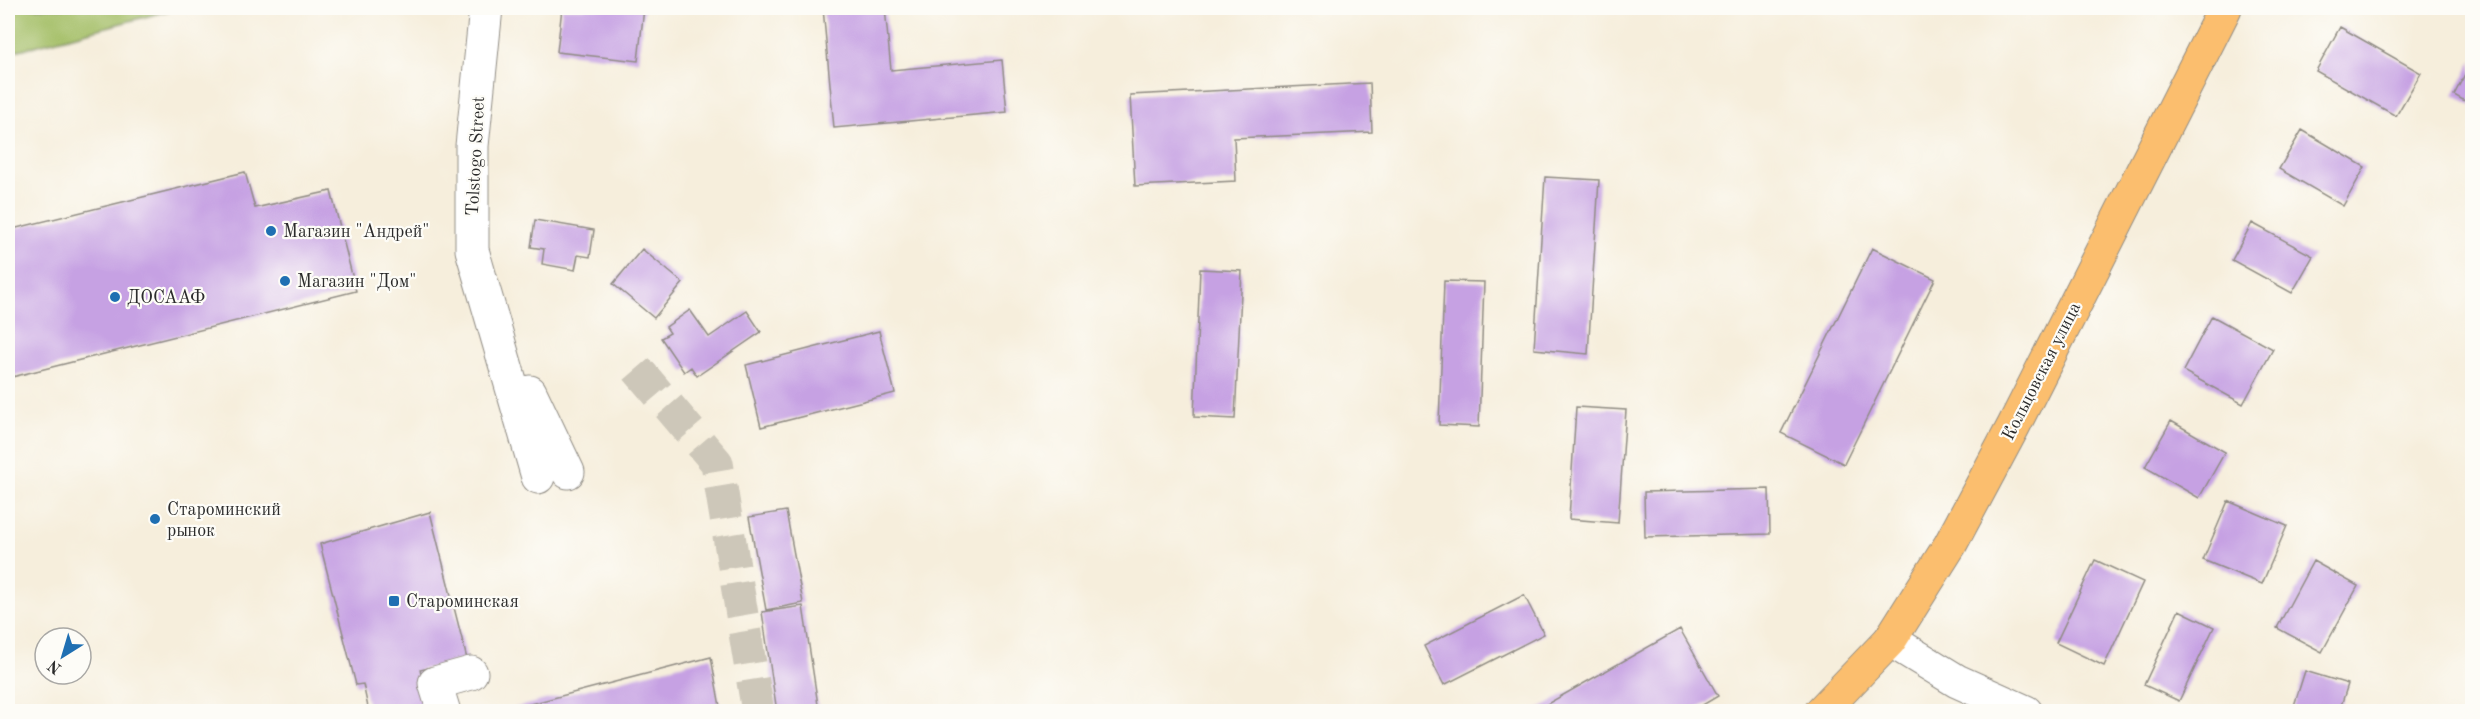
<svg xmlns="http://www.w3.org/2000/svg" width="2480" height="719" font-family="'Old Standard TT',serif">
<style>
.green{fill:#a3be65;stroke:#677448;stroke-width:1.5}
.building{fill:#c6a1e3}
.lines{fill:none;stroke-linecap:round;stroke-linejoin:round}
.minor-tunnel{stroke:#cdc7b9;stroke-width:33;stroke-dasharray:33 16;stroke-linecap:butt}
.minor-casing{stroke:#908c84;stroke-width:35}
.major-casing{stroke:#908c84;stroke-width:35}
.minor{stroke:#fff;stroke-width:33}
.major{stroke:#fbbe6e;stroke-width:33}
.poi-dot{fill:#1f6fb2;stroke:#fdfcf7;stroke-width:2}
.labels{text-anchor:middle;stroke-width:4.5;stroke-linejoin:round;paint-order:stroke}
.street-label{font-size:18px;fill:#2b2b2b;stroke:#fdfcf7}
.poi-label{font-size:18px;fill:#2b2b2b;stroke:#fdfcf7;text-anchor:start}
</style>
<rect width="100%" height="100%" fill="#fdfcf7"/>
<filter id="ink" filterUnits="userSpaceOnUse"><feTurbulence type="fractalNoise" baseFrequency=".0167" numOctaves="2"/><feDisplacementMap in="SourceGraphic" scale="12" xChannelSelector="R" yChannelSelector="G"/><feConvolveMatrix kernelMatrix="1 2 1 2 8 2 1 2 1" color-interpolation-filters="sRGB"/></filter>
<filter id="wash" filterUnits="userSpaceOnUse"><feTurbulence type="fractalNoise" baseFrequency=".008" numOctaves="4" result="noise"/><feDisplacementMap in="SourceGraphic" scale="24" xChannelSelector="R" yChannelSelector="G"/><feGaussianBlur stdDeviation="1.35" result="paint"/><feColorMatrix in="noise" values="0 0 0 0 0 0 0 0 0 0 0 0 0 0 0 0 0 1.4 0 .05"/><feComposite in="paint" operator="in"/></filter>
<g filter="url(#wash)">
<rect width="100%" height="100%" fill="#f6eedc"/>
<path class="green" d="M 8,8 L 179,8 L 8,53 Z"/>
<g id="blocks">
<path class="building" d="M 562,8 L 644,8 L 638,61 L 557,52 Z
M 823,8 L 885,8 L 891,70 L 1002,60 L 1007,112 L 834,128 Z
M 2340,27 L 2421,73 L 2396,116 L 2316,71 Z
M 2472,61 L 2472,105 L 2454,95 Z
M 1370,83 L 1372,132 L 1234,138 L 1236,181 L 1135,186 L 1130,95 Z
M 2302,130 L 2365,167 L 2343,206 L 2279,169 Z
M 245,172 L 255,208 L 331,191 L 356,291 L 8,378 L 8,230 Z
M 1545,177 L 1599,180 L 1588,354 L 1534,349 Z
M 535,220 L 594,230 L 590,257 L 578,255 L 575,270 L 542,264 L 544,249 L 531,247 Z
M 2252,223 L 2313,256 L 2292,293 L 2232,260 Z
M 1872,248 L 1935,279 L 1844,464 L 1781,433 Z
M 642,249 L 683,283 L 654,318 L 613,284 Z
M 1200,269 L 1242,271 L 1235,419 L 1194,417 Z
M 1444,281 L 1484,282 L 1479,427 L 1439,425 Z
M 690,310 L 709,337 L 747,311 L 761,332 L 697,376 L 691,367 L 684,372 L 661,338 L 670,333 L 666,327 Z
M 2212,316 L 2273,349 L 2243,404 L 2183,371 Z
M 879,331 L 895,393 L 761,427 L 746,365 Z
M 1576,407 L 1626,410 L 1618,523 L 1569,519 Z
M 2171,421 L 2225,452 L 2199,498 L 2145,467 Z
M 1769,489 L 1770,534 L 1645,537 L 1644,492 Z
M 2228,501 L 2287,526 L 2262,584 L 2203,560 Z
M 786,511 L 803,603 L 766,610 L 749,517 Z
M 430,512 L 467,659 L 420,670 L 431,712 L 369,712 L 363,684 L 356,685 L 320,544 Z
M 2095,560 L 2143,582 L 2104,666 L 2056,643 Z
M 2313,561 L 2358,586 L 2322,652 L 2277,628 Z
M 1524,595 L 1544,634 L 1444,685 L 1424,646 Z
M 803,606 L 818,705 L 777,712 L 762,612 Z
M 2179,610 L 2214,627 L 2179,701 L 2144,685 Z
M 1680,629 L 1718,696 L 1691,712 L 1533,712 Z
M 711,657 L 721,712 L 503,712 L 503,711 Z
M 2305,671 L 2348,684 L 2339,712 L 2292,712 Z"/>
</g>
</g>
<g filter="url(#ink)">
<use href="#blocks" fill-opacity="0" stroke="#908c84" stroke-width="1.5"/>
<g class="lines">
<path class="minor-tunnel" d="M 637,369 L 717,463 L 758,712"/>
<g class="minor-casing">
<path id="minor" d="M 486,8 L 472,146 L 472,250 L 538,477
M 530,392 L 568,472
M 1890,640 L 1957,681 L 2026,712
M 444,712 L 435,683 L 471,673"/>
</g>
<g class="major-casing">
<path id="major" d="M 1821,712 L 1890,640 L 1950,545 L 2013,427 L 2225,8"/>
</g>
<use href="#minor" class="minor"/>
<use href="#major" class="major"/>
</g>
</g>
<g class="poi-dot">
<circle cx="271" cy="231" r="6"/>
<circle cx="285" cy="281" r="6"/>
<circle cx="115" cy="297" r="6"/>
<circle cx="155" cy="519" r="6"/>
<rect x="388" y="595" width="12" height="12" rx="3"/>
</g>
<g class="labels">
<g class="street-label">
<text transform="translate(475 156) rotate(-87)" y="6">Tolstogo Street</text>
<text transform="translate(2041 371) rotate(-63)" y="6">Кольцовская улица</text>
</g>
<g class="poi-label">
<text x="283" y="237">Магазин "Андрей"</text>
<text x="297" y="287">Магазин "Дом"</text>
<text x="127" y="303">ДОСААФ</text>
<text x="167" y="515">Староминский<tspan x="167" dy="21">рынок</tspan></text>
<text x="406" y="607">Староминская</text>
</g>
</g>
<rect width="2480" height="719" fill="none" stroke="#fdfcf7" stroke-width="30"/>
<g transform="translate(63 656) rotate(217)"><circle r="28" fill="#fdfcf7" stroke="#a9a8a5" stroke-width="1.5"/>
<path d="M0-4.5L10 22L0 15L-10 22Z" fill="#1f6fb2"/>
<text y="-9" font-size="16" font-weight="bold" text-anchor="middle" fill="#2b2b2b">N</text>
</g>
</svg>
